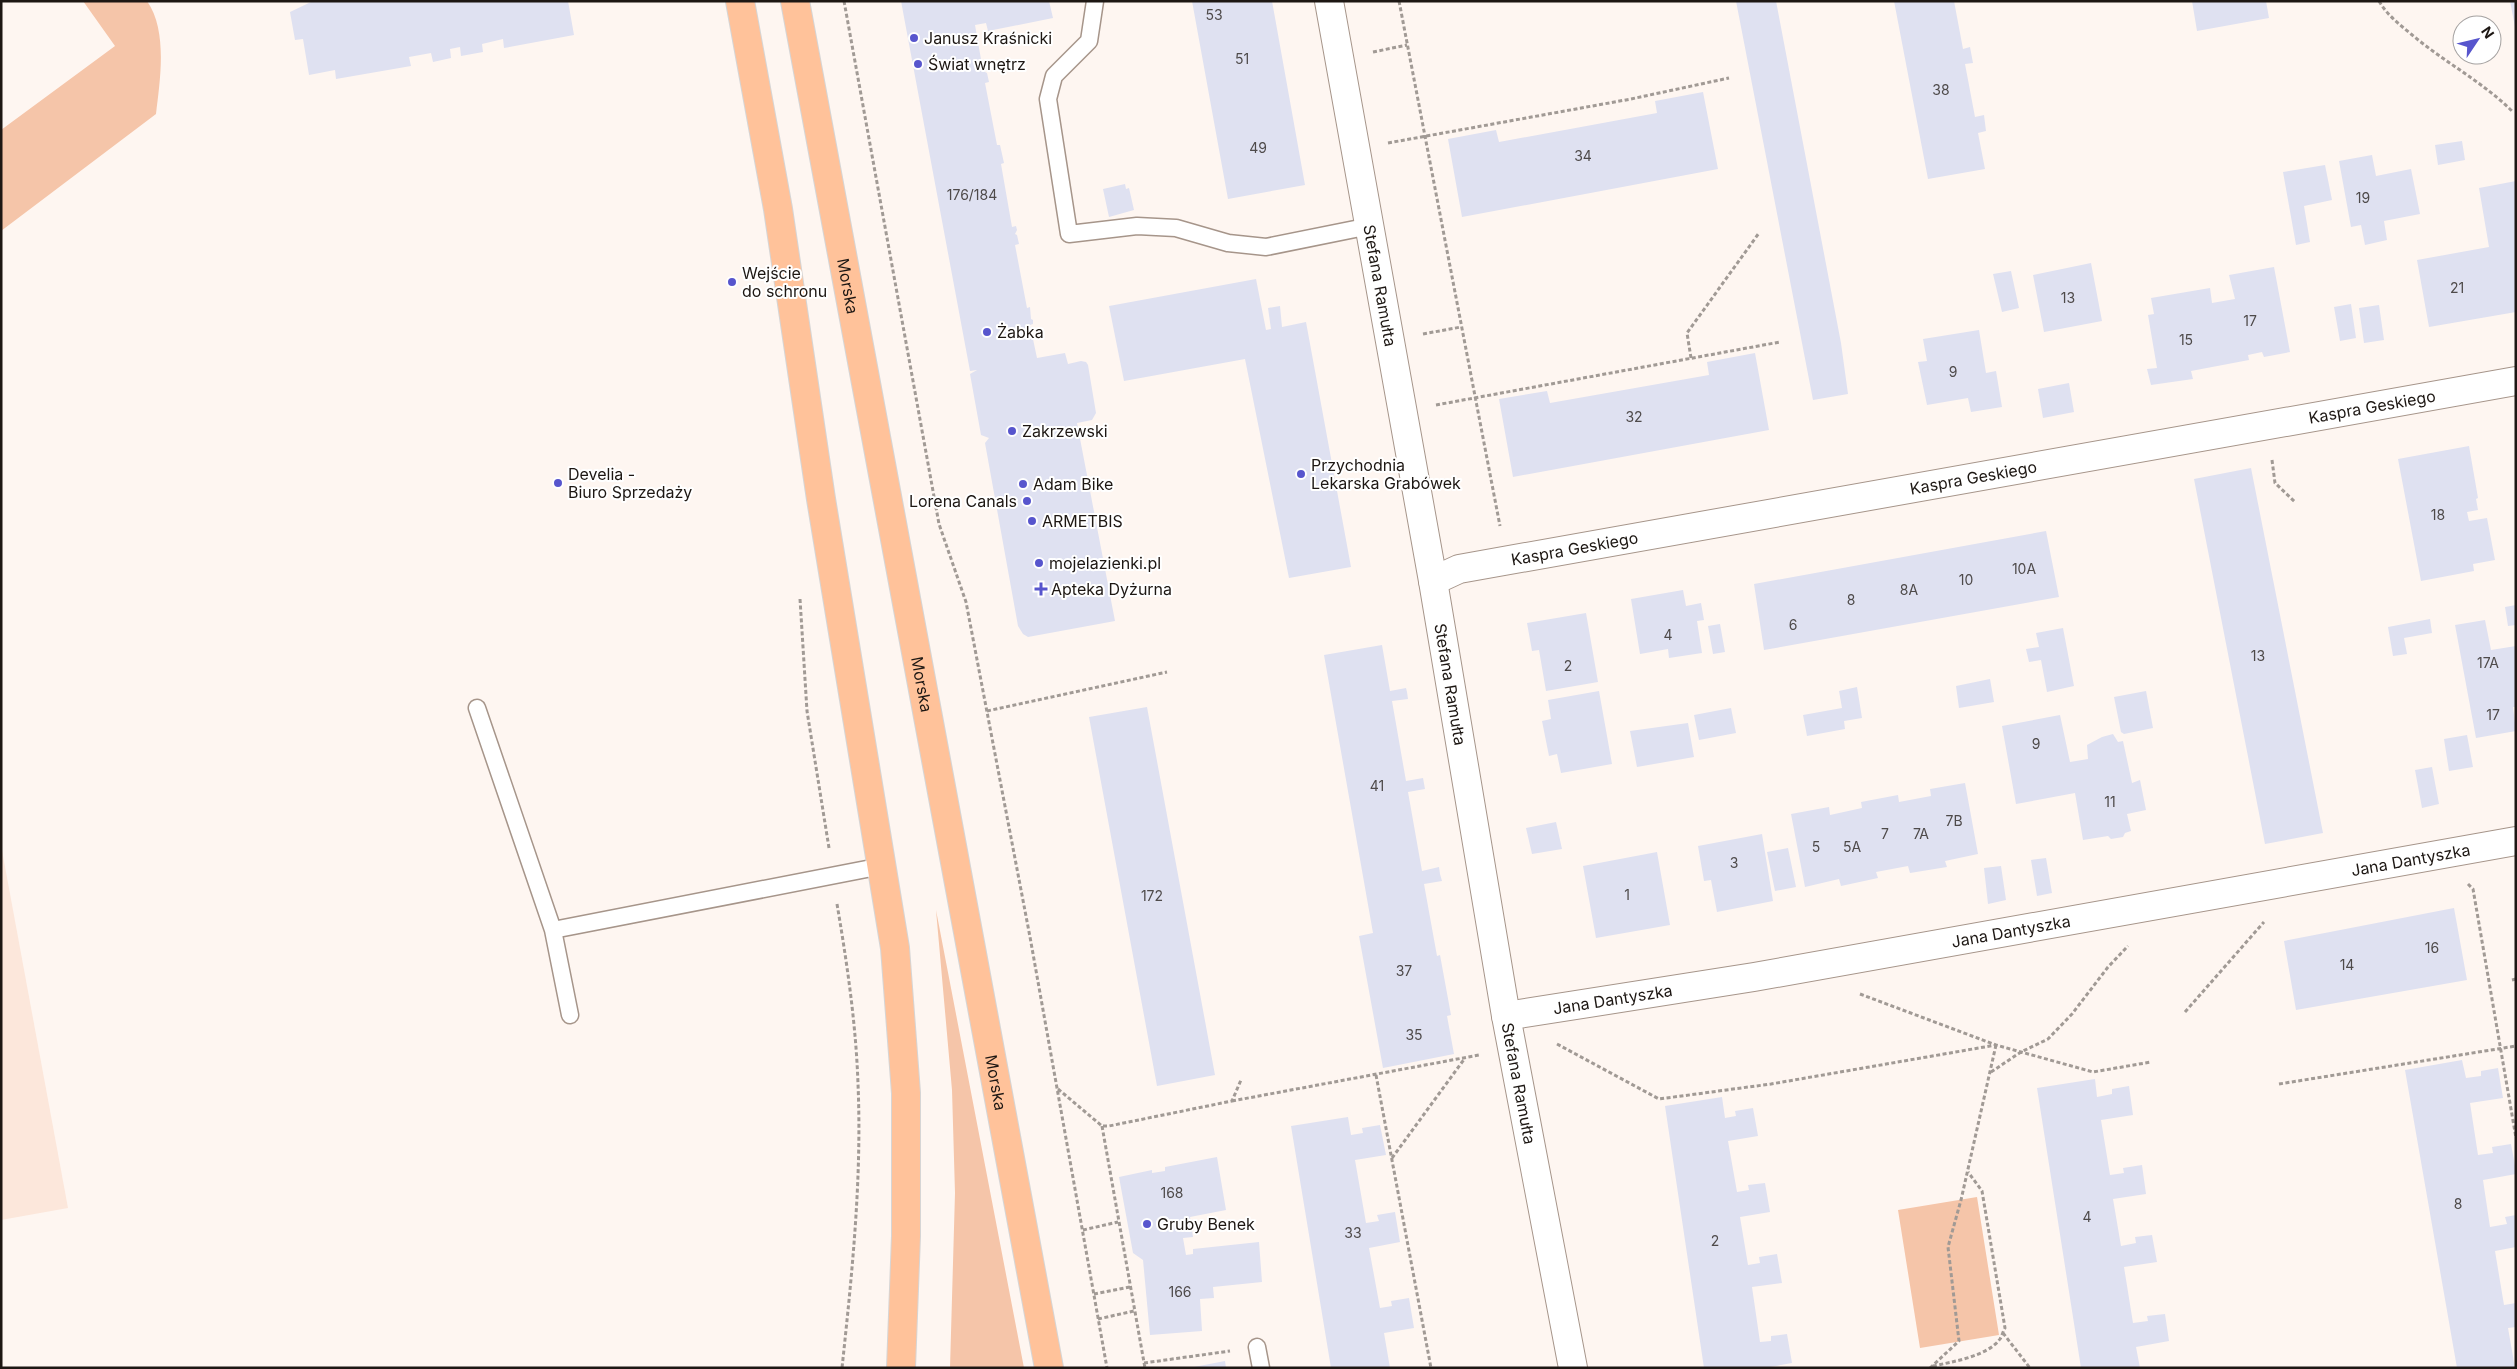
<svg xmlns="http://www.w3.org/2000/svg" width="2517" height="1369" font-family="Inter,sans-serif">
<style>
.built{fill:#fce7db}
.green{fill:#f5c5a9}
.building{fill:#dfe1f1}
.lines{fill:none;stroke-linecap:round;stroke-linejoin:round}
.service-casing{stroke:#a6958a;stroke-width:19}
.minor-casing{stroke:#a6958a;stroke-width:30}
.primary-casing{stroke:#d6d5d5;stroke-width:30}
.path{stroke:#a19a95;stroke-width:3;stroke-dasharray:4 2.5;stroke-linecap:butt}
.service{stroke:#fff;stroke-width:16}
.minor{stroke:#fff;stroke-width:28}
.primary{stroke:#ffc29a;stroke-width:28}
.poi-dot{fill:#5755cd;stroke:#fff;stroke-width:2}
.labels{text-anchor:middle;stroke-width:4;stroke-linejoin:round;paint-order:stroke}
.number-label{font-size:14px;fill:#4e4a4a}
.poi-label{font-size:16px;fill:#1d1713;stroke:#fff;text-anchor:start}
.street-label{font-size:16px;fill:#1d1713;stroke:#fff}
</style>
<rect width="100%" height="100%" fill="#fef6f1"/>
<path class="built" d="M 1,845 L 68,1208 L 1,1220 Z"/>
<path class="green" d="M 83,1 L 147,1 C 168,31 160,80 156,114 L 1,231 L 1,130 L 115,46 Z
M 936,910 L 1024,1368 L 950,1368 L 955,1193 L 952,1090 Z
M 1977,1197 L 1999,1335 L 1920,1348 L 1898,1210 Z"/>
<path class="building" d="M 313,1 L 568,1 L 574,35 L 504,48 L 503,39 L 482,44 L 483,52 L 461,56 L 460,47 L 450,49 L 451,58 L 433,62 L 431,53 L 409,57 L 411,66 L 336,79 L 335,70 L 309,75 L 303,39 L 295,40 L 290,12 Z
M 901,1 L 1049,1 L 1053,18 L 988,31 L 986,23 L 975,25 L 982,65 L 986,64 L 985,72 L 987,73 L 989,82 L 985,83 L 997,145 L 1000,145 L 1004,163 L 1001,164 L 1012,227 L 1016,226 L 1017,230 L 1015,234 L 1017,235 L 1019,244 L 1015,245 L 1027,308 L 1030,307 L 1031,319 L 1033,320 L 1033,324 L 1030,325 L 1037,358 L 1065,353 L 1068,364 L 1081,361 L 1086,362 L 1088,365 L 1096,413 L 1092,420 L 1077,423 L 1115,621 L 1028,637 L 1023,634 L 1018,626 L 985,443 L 989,438 L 981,435 L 970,374 L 977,370 L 970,371 Z
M 1192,1 L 1272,1 L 1305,185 L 1228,199 Z
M 1736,1 L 1776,1 L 1841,343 L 1848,394 L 1813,400 Z
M 1894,1 L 1954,1 L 1963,49 L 1970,47 L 1973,63 L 1965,64 L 1975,117 L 1984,115 L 1986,131 L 1978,133 L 1985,169 L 1928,179 Z
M 2192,1 L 2266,1 L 2269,18 L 2197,31 Z
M 2510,1 L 2516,1 L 2516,27 L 2515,27 Z
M 1703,92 L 1718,169 L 1462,217 L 1448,139 L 1496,130 L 1499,142 L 1657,113 L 1655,101 Z
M 2462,141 L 2465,160 L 2438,165 L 2435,145 Z
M 2372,155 L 2376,176 L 2411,169 L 2420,214 L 2384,221 L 2387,240 L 2365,245 L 2361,225 L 2351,227 L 2339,161 Z
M 2325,165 L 2332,200 L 2304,206 L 2310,242 L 2296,245 L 2283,172 Z
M 2516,181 L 2516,312 L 2429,327 L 2417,260 L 2489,247 L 2479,188 Z
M 1125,184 L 1126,189 L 1129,188 L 1134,210 L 1109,217 L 1103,189 Z
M 2091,263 L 2102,321 L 2044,332 L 2033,275 Z
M 2274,267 L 2290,352 L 2264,357 L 2262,352 L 2248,355 L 2249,360 L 2191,371 L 2193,379 L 2151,385 L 2147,369 L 2157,368 L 2148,315 L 2154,314 L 2151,298 L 2210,288 L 2212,303 L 2235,299 L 2229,275 Z
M 2011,271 L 2019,308 L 2002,312 L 1993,274 Z
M 1256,279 L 1266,330 L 1271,329 L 1268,308 L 1280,306 L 1282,327 L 1306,322 L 1351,567 L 1289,578 L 1245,359 L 1124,381 L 1109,306 Z
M 2351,304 L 2356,338 L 2340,341 L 2334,307 Z
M 2379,305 L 2384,340 L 2364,343 L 2359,308 Z
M 1979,330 L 1986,373 L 1996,371 L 2002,407 L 1971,412 L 1968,398 L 1927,405 L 1918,362 L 1927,361 L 1923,339 Z
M 1755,353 L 1769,430 L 1513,477 L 1499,399 L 1547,391 L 1550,403 L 1709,375 L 1707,362 Z
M 2069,383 L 2074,412 L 2043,418 L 2038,389 Z
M 2469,446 L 2478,498 L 2476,499 L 2478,510 L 2467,512 L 2469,521 L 2487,518 L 2495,560 L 2473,564 L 2474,571 L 2421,581 L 2398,459 Z
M 2251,468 L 2323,833 L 2265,844 L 2194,479 Z
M 2046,531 L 2059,597 L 1764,650 L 1754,584 Z
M 1683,590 L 1686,606 L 1701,603 L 1704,620 L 1697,621 L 1702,653 L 1669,658 L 1668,649 L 1640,654 L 1631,599 Z
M 2516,605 L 2516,625 L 2508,626 L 2505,607 Z
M 1586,613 L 1598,682 L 1546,691 L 1539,650 L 1532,651 L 1527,623 Z
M 2430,619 L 2432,633 L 2404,638 L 2407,654 L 2393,656 L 2388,627 Z
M 2485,620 L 2491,650 L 2516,646 L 2516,707 L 2513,707 L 2516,731 L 2476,738 L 2455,625 Z
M 1720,624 L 1725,652 L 1713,654 L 1708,626 Z
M 2063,628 L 2074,686 L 2047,692 L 2041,660 L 2029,662 L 2026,649 L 2039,647 L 2036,633 Z
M 1382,645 L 1390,691 L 1406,688 L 1407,692 L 1408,699 L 1392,701 L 1406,781 L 1423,778 L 1425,789 L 1408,792 L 1422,871 L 1439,867 L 1440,874 L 1442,881 L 1424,884 L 1437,956 L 1440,955 L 1451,1015 L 1447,1016 L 1454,1054 L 1383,1068 L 1359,936 L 1373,933 L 1324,655 Z
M 1990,679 L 1994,702 L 1959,708 L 1956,686 Z
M 1857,687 L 1862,718 L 1844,721 L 1845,729 L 1807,736 L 1803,715 L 1842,708 L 1839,691 Z
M 1599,691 L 1612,764 L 1561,773 L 1557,754 L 1549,756 L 1542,721 L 1551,719 L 1548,700 Z
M 2146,691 L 2153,728 L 2124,734 L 2121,732 L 2114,697 Z
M 1147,707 L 1215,1075 L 1157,1086 L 1089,717 Z
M 1731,708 L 1736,733 L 1699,740 L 1694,715 Z
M 2060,715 L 2070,762 L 2088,759 L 2087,745 L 2102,737 L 2113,734 L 2118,742 L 2123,741 L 2132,783 L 2140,780 L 2146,810 L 2127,814 L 2131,831 L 2125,833 L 2123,837 L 2111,839 L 2108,836 L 2083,840 L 2075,793 L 2016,804 L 2002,726 Z
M 1688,723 L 1694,757 L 1637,767 L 1630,731 Z
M 2467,735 L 2473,767 L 2449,771 L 2444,739 Z
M 2432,767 L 2439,804 L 2422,808 L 2415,770 Z
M 1965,783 L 1978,854 L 1945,861 L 1947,867 L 1910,873 L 1908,866 L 1876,872 L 1878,878 L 1841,886 L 1839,879 L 1805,887 L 1791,814 L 1829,807 L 1830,815 L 1862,808 L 1861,802 L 1898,795 L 1899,802 L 1931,796 L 1930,789 Z
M 1556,822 L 1562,849 L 1532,854 L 1526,828 Z
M 1762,834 L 1773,901 L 1717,912 L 1711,880 L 1704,881 L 1698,846 Z
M 1788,848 L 1796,887 L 1775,891 L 1767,852 Z
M 1657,852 L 1670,925 L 1596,938 L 1583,866 Z
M 2046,858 L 2052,893 L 2037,896 L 2031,860 Z
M 2001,866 L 2006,900 L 1988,904 L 1984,868 Z
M 2454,908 L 2467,980 L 2296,1010 L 2284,941 Z
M 2462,1060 L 2466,1078 L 2481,1076 L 2481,1071 L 2498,1068 L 2503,1098 L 2470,1103 L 2478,1155 L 2493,1153 L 2492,1147 L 2511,1144 L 2516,1171 L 2516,1174 L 2483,1180 L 2490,1227 L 2507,1224 L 2505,1217 L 2516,1215 L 2516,1247 L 2495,1251 L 2504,1305 L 2516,1303 L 2516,1327 L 2508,1328 L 2515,1368 L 2457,1368 L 2405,1070 Z
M 2095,1079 L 2097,1097 L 2112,1094 L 2112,1089 L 2129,1086 L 2133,1115 L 2101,1120 L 2110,1175 L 2124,1173 L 2123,1168 L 2142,1165 L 2146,1194 L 2113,1199 L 2121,1246 L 2136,1243 L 2135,1237 L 2152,1235 L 2157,1262 L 2124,1267 L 2133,1323 L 2148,1321 L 2147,1316 L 2165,1314 L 2169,1341 L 2136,1347 L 2140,1368 L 2081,1368 L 2037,1088 Z
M 1722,1097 L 1725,1118 L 1736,1116 L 1735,1111 L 1753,1108 L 1758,1136 L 1728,1141 L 1737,1192 L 1749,1190 L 1748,1185 L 1765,1183 L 1770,1212 L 1740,1217 L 1748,1265 L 1760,1263 L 1759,1257 L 1777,1254 L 1782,1283 L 1752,1287 L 1760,1342 L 1771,1341 L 1771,1336 L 1787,1334 L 1792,1363 L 1764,1368 L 1704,1368 L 1665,1106 Z
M 1348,1117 L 1351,1135 L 1363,1133 L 1362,1128 L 1380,1125 L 1386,1155 L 1355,1160 L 1366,1223 L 1379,1221 L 1377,1215 L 1395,1212 L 1400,1242 L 1369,1248 L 1380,1308 L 1392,1306 L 1391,1301 L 1409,1298 L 1414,1328 L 1384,1333 L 1390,1368 L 1331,1368 L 1291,1126 Z
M 1217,1157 L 1226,1210 L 1190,1217 L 1193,1237 L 1183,1238 L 1186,1255 L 1193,1254 L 1193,1249 L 1259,1242 L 1262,1282 L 1213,1287 L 1214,1298 L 1200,1299 L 1202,1331 L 1150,1335 L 1143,1260 L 1133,1253 L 1119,1177 L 1152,1170 L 1152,1173 L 1165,1171 L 1165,1167 Z
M 1225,1361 L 1226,1368 L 1195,1368 L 1194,1367 Z"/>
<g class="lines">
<g class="service-casing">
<path id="service" d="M 1095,1 L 1089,41 L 1054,76 L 1048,99 L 1069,234 L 1137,226 L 1176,228 L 1228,243 L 1266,247 L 1370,226
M 477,708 L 553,930
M 570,1015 L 553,930 L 882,866
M 1257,1347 L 1261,1368"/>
</g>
<g class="minor-casing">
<g id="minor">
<path id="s1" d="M 1329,1 L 1433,581 L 1506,1016 L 1573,1368"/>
<path id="s2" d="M 1433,581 L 1459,569 L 2516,381"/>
<path id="s3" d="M 1506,1016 L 1754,977 L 2516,841"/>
</g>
</g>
<g class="primary-casing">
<g id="primary">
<path d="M 740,1 L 778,209 L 821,499 L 895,948 L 906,1093 L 906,1236 L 901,1368"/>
<path id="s4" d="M 795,1 L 1049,1368"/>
</g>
</g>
<path class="path" d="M 844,1 L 939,524 L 966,602 L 1030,937 L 1107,1368
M 1399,1 L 1500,526
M 2379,1 C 2387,15 2399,24 2411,34 C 2444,62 2483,82 2513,112
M 1373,52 L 1407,45
M 1388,143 L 1631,99 L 1729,78
M 1423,334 L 1461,327
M 1691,358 L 1687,333 L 1759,233
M 1436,405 L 1780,342
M 2272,460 L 2275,483 L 2295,502
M 800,599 L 807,711 L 829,848
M 987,711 L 1167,672
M 2468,884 L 2473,889 L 2516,1138
M 837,904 C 847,963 856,1024 858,1084 C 862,1179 852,1274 842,1368
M 2512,980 L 2516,979
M 1860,994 L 1996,1045 L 2093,1072 L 2151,1062
M 2185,1012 L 2264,922
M 1557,1044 L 1659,1099 L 1771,1084 L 1996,1045
M 1991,1072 L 2021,1052 L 2048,1039 L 2072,1014 L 2108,967 L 2128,946
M 1376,1075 L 1431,1368
M 2279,1084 L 2516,1046
M 1058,1089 L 1102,1126 L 1109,1126 L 1232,1101 L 1241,1080
M 1232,1101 L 1479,1055
M 1102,1126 L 1145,1368
M 1392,1158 L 1465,1058
M 1083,1230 L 1118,1222
M 1094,1294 L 1130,1287
M 1098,1319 L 1134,1311
M 2003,1333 L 2030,1368
M 1144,1363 L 1230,1351
M 1933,1366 C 1952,1362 1988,1356 2000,1339 C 2002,1336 2003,1331 2005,1328 L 1982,1191 L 1968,1172
M 1930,1368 L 1959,1341 L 1948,1247 L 1961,1200 L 1996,1045"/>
<use href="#service" class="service"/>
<use href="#minor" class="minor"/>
<use href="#primary" class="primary"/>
</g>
<g class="poi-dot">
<circle cx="914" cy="38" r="5"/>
<circle cx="918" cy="64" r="5"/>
<circle cx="732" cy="282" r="5"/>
<circle cx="987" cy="332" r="5"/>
<circle cx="1012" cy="431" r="5"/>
<circle cx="1301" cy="474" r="5"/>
<circle cx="558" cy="483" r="5"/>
<circle cx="1023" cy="484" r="5"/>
<circle cx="1027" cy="501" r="5"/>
<circle cx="1032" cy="521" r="5"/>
<circle cx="1039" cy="563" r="5"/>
<path d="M1038.5 581.5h5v5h5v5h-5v5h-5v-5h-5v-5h5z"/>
<circle cx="1147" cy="1224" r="5"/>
</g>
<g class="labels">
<g class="number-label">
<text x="1214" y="20">53</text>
<text x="1242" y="64">51</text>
<text x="1941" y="95">38</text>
<text x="1258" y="153">49</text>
<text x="1583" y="161">34</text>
<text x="972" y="200">176/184</text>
<text x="2363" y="203">19</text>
<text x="2457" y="293">21</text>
<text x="2068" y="303">13</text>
<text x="2250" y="326">17</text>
<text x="2186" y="345">15</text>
<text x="1953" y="377">9</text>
<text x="1634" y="422">32</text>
<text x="2438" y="520">18</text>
<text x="2024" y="574">10A</text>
<text x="1966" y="585">10</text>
<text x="1909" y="595">8A</text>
<text x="1851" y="605">8</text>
<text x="1793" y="630">6</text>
<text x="1668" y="640">4</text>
<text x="2258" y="661">13</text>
<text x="2488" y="668">17A</text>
<text x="1568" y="671">2</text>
<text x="2493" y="720">17</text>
<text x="2036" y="749">9</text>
<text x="1377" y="791">41</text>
<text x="2110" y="807">11</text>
<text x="1954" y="826">7B</text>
<text x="1885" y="839">7</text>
<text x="1921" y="839">7A</text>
<text x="1816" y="852">5</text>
<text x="1852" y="852">5A</text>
<text x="1734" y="868">3</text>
<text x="1627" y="900">1</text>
<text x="1152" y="901">172</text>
<text x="2432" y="953">16</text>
<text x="2347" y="970">14</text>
<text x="1404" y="976">37</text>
<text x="1414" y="1040">35</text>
<text x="1172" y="1198">168</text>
<text x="2458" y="1209">8</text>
<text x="2087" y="1222">4</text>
<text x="1353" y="1238">33</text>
<text x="1715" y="1246">2</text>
<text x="1180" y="1297">166</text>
</g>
<g class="poi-label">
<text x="924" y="44">Janusz Kraśnicki</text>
<text x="928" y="70">Świat wnętrz</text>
<text x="742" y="279">Wejście<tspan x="742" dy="18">do schronu</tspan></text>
<text x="997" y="338">Żabka</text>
<text x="1022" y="437">Zakrzewski</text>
<text x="1311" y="471">Przychodnia<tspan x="1311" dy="18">Lekarska Grabówek</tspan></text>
<text x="568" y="480">Develia -<tspan x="568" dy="18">Biuro Sprzedaży</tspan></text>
<text x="1033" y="490">Adam Bike</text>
<text x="1017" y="507" text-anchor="end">Lorena Canals</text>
<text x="1042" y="527">ARMETBIS</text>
<text x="1049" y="569">mojelazienki.pl</text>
<text x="1051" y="595">Apteka Dyżurna</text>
<text x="1157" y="1230">Gruby Benek</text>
</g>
<g class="street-label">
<text dy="6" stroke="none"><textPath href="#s4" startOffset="290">Morska</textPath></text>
<text dy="6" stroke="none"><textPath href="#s1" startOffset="289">Stefana Ramułta</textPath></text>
<text dy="6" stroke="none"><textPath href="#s2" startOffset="956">Kaspra Geskiego</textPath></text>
<text dy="6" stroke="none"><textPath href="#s2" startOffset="551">Kaspra Geskiego</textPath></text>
<text dy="6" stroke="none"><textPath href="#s2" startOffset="146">Kaspra Geskiego</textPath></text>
<text dy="6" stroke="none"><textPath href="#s4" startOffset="695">Morska</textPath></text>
<text dy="6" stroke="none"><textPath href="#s1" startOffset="694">Stefana Ramułta</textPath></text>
<text dy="6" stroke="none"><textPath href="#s3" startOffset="918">Jana Dantyszka</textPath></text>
<text dy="6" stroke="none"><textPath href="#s3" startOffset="512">Jana Dantyszka</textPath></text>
<text dy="6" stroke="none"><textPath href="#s3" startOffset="108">Jana Dantyszka</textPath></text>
<text dy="6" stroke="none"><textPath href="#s4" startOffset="1100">Morska</textPath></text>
<text dy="6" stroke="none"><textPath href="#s1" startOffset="1099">Stefana Ramułta</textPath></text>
</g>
</g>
<rect width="2517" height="1369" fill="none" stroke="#1d1713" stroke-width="5"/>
<g transform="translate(2477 40) rotate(55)"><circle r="24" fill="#ffffff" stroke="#a5a2a1"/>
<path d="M0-4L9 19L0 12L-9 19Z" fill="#5755cd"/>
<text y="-8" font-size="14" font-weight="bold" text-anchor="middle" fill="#1d1713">N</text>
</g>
</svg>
